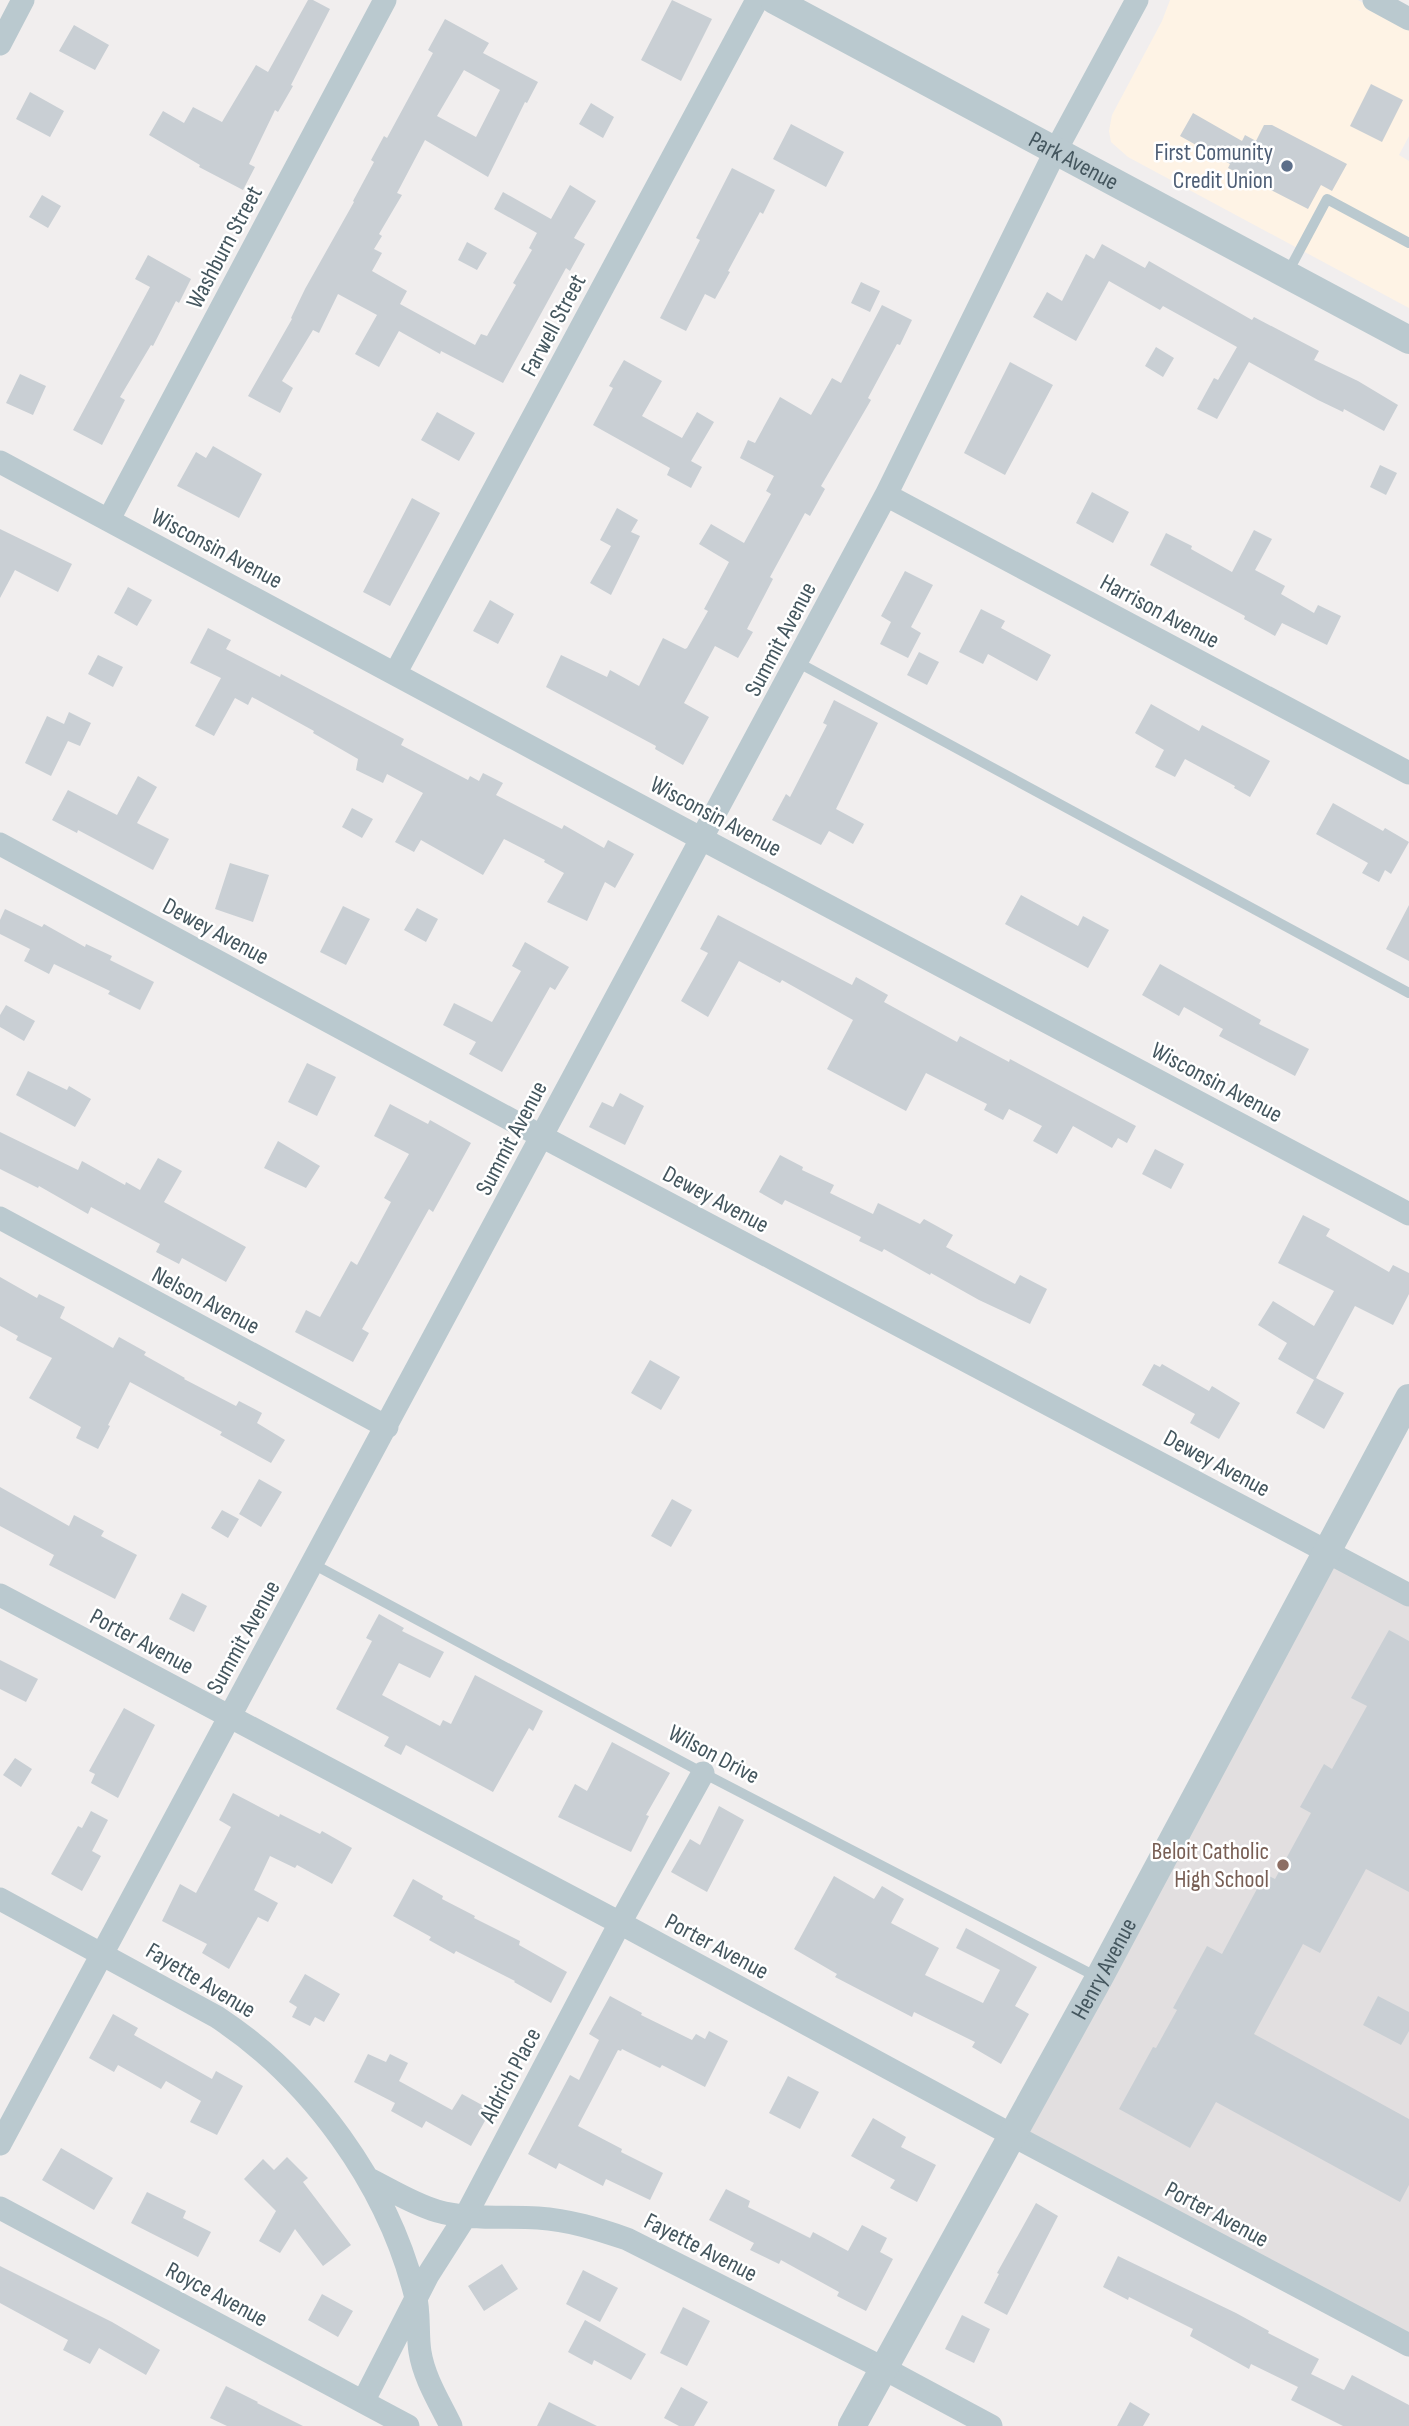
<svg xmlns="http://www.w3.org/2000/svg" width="1409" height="2426" font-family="'Sofia Sans Condensed',sans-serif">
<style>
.commercial{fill:#fef3e5}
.education{fill:#e2dfe0}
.building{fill:#c9cfd4;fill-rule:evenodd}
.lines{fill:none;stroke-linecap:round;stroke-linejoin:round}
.service{stroke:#bac9cf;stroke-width:10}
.minor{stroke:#bac9cf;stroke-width:23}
.tertiary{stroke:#bac9cf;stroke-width:28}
.service-dot{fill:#5c6f8a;stroke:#fff;stroke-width:2.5}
.education-dot{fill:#8d6e63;stroke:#fff;stroke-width:2.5}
.labels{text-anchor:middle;stroke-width:5;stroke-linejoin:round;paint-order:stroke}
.service-label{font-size:24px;fill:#4e5e75;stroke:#fff;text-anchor:end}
.street-label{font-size:24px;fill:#44565e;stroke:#fff}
.education-label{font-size:24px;fill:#785e54;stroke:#fff;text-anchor:end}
</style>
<rect width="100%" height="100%" fill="#f1eeee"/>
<path class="commercial" d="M 1170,0 L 1358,0 L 1409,29 L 1409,136 L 1399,155 L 1409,161 L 1409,308 L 1128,157 L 1111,142 L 1109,131 L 1112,115 L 1162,21 Z"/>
<path class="education" d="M 1327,1551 L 1409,1595 L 1409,2357 L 1012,2135 Z"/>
<path class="building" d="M 308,0 L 313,0 L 330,9 L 291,85 L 293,86 L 278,112 L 275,110 L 249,164 L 255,167 L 243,190 L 199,167 L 200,165 L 149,135 L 163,111 L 184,123 L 193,107 L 222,122 L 256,65 L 268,72 Z
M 672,0 L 712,19 L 681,81 L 641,60 Z
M 445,19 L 489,43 L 483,53 L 538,82 L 527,103 L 525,102 L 488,177 L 425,140 L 397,193 L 402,195 L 379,234 L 382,236 L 374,249 L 382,253 L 372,271 L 407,291 L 400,304 L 475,345 L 481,334 L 487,336 L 516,285 L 513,283 L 532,250 L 529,248 L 537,233 L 494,209 L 503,192 L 551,219 L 570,185 L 596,201 L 574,238 L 585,244 L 570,271 L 566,268 L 503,383 L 441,351 L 440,354 L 399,331 L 379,367 L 355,354 L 377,315 L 338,294 L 319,333 L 313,330 L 282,381 L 293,388 L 280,413 L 248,396 L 292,319 L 291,318 L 305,289 L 354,202 L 353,201 L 374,162 L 371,160 L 384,136 L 387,138 L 433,53 L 428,50 ZM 464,70 L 500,90 L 476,137 L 437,116 Z
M 74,25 L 109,45 L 95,70 L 59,51 Z
M 1371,84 L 1403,100 L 1382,142 L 1350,126 Z
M 30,92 L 64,111 L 50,137 L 16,119 Z
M 591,103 L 614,117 L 603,138 L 579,124 Z
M 1193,113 L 1242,141 L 1245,135 L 1256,141 L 1264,125 L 1272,125 L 1347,164 L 1332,191 L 1321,185 L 1308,209 L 1228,168 L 1230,164 L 1180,136 Z
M 791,124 L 844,152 L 826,187 L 773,159 Z
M 732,168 L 775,190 L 763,214 L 760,212 L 728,271 L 730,272 L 715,299 L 705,294 L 686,331 L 660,318 L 700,240 L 696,238 Z
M 42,195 L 61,206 L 48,228 L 29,217 Z
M 467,242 L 487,253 L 477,270 L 458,260 Z
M 1102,244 L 1145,268 L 1149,261 L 1252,320 L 1254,317 L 1319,351 L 1314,360 L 1358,381 L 1398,405 L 1384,431 L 1344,409 L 1343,412 L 1318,400 L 1249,362 L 1217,419 L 1197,409 L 1214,378 L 1218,380 L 1237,347 L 1163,306 L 1160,310 L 1109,281 L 1076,341 L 1033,317 L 1047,292 L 1062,301 L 1086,254 L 1094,259 Z
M 148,255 L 191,279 L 179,303 L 176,301 L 153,346 L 151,345 L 120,397 L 125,400 L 102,445 L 73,430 L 150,287 L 135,279 Z
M 861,282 L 880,291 L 870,312 L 851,303 Z
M 882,305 L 912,320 L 900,345 L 897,344 L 868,398 L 871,400 L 821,486 L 825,489 L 810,516 L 805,513 L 770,577 L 773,579 L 747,629 L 753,632 L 738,658 L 715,646 L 684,703 L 709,717 L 683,765 L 655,749 L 656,746 L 546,687 L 561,655 L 607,677 L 610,670 L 639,686 L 663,638 L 685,649 L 687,648 L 708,611 L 704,609 L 729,562 L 699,544 L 711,524 L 744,543 L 771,494 L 766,491 L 774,476 L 740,458 L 748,440 L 755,443 L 780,397 L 811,415 L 832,378 L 841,383 Z
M 1156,347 L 1174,358 L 1163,377 L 1145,366 Z
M 624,360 L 662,381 L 642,416 L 682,438 L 697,412 L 714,422 L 691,461 L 702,467 L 691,488 L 667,475 L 670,468 L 593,425 L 613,388 L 609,386 Z
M 1010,362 L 1053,385 L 1005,475 L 964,453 Z
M 20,374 L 46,386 L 33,415 L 6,403 Z
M 437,412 L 475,433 L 459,461 L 421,440 Z
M 213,446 L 262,474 L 239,518 L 177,486 L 196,452 L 206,458 Z
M 1380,465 L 1397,473 L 1386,495 L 1370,487 Z
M 1092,492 L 1129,512 L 1113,543 L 1076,523 Z
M 412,498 L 440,513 L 390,606 L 363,592 Z
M 617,508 L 638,520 L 631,532 L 640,536 L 611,595 L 590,583 L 611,546 L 600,540 Z
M 0,529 L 72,564 L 58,592 L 15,570 L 0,598 Z
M 1254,530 L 1272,539 L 1255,570 L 1285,586 L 1281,594 L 1314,613 L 1318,605 L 1341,616 L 1327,645 L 1282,623 L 1275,636 L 1244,619 L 1245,616 L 1150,565 L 1166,533 L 1192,546 L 1191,549 L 1232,572 Z
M 905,571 L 933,585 L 911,627 L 921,633 L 908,658 L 880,644 L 891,622 L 881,616 Z
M 128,587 L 152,600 L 137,626 L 114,613 Z
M 490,600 L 514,614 L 498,644 L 473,631 Z
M 981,609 L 1005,621 L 1001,628 L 1051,655 L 1037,681 L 988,654 L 983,664 L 959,652 Z
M 208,628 L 231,640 L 226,649 L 280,677 L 281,674 L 404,739 L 401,745 L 468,780 L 470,776 L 479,781 L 483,773 L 503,783 L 496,795 L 562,829 L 564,825 L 604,848 L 608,840 L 634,854 L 615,888 L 605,882 L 587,921 L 547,902 L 564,873 L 544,862 L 545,860 L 504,839 L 483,875 L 421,840 L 414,852 L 395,842 L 423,793 L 387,774 L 383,783 L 356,770 L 358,759 L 313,733 L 314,731 L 252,697 L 248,705 L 235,698 L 214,736 L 195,726 L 221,678 L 190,663 Z
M 919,652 L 939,662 L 927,685 L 907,675 Z
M 98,655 L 123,667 L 113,687 L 88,674 Z
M 834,700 L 878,723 L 836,809 L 864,824 L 853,844 L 829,831 L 821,845 L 772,820 L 786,794 L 790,797 L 827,725 L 823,723 Z
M 1151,704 L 1199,731 L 1202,725 L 1270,761 L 1250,797 L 1234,788 L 1235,786 L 1185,759 L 1175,777 L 1155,767 L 1164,750 L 1135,733 Z
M 69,712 L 91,723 L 80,746 L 68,741 L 51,776 L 25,763 L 47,716 L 64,724 Z
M 138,776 L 157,787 L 137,823 L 169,839 L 153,870 L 78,830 L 77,833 L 52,820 L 68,790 L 117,815 Z
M 1333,803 L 1383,831 L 1385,828 L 1409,842 L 1391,874 L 1385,870 L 1379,882 L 1362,873 L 1368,863 L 1316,834 Z
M 352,808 L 373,819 L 362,838 L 342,827 Z
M 230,863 L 269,875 L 253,922 L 215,909 Z
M 1021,895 L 1078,926 L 1083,916 L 1109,930 L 1088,968 L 1005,924 Z
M 1409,905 L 1409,961 L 1386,949 Z
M 343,906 L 370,919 L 346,965 L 320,952 Z
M 417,908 L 438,919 L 426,942 L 404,930 Z
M 5,909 L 42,927 L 44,924 L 85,947 L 86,944 L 112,956 L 110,960 L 154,982 L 140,1010 L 108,994 L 110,991 L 54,964 L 49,974 L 24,961 L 30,949 L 0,934 L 0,920 Z
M 718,915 L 852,985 L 856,977 L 888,995 L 884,1002 L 957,1042 L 960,1036 L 1009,1062 L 1010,1059 L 1136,1126 L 1127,1143 L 1118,1138 L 1112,1148 L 1073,1126 L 1057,1154 L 1033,1141 L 1042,1126 L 1009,1109 L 1003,1120 L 984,1110 L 987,1104 L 926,1073 L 906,1111 L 827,1069 L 853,1020 L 782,980 L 780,983 L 739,961 L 708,1017 L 681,1001 L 708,953 L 700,949 Z
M 525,942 L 569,967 L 555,990 L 550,987 L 502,1072 L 469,1054 L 476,1042 L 443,1025 L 454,1003 L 492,1022 L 521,971 L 512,966 Z
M 1160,964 L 1261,1020 L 1259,1024 L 1309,1049 L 1295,1076 L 1219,1036 L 1223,1029 L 1184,1007 L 1179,1016 L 1142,995 Z
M 6,1005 L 35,1021 L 24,1041 L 0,1027 L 0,1015 Z
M 307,1063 L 336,1077 L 317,1116 L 288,1102 Z
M 28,1071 L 67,1090 L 69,1086 L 91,1099 L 75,1127 L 16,1095 Z
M 620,1093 L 644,1106 L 625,1145 L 589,1127 L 602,1102 L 613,1107 Z
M 390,1104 L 428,1124 L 430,1120 L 471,1143 L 433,1212 L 429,1209 L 362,1329 L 369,1333 L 353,1362 L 295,1332 L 306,1310 L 320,1317 L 351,1261 L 357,1265 L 391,1202 L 384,1198 L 409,1154 L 374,1136 Z
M 0,1132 L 78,1170 L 82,1161 L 125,1185 L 126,1182 L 140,1190 L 158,1158 L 182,1171 L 164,1202 L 246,1247 L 226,1282 L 182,1258 L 179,1264 L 156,1252 L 160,1244 L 91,1207 L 88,1214 L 39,1186 L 38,1188 L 0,1169 Z
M 278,1141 L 320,1166 L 306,1188 L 264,1168 Z
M 1155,1149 L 1184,1164 L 1171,1189 L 1142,1174 Z
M 780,1155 L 803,1167 L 802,1170 L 834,1185 L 830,1193 L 873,1214 L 878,1203 L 920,1224 L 924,1219 L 953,1235 L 946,1247 L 1015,1284 L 1020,1275 L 1047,1289 L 1030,1324 L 979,1300 L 931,1273 L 930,1275 L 884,1249 L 882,1252 L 859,1241 L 861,1237 L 785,1200 L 782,1205 L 759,1192 Z
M 1303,1215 L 1330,1229 L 1326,1236 L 1389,1272 L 1393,1265 L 1409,1273 L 1409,1294 L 1393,1325 L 1355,1306 L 1316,1378 L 1344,1393 L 1324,1429 L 1296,1413 L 1314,1380 L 1278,1359 L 1287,1343 L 1258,1325 L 1273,1301 L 1314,1326 L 1334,1291 L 1278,1263 Z
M 0,1277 L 37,1298 L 39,1294 L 65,1307 L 60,1318 L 113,1348 L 119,1337 L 146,1352 L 144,1355 L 185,1378 L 184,1379 L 236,1406 L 239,1401 L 262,1413 L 257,1423 L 285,1440 L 271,1463 L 220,1435 L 222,1432 L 130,1382 L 108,1425 L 110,1426 L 98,1449 L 76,1438 L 81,1427 L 29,1398 L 52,1358 L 16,1340 L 18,1336 L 0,1326 Z
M 650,1360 L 680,1377 L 661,1410 L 631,1393 Z
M 1154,1364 L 1160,1367 L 1162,1364 L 1209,1391 L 1212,1386 L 1240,1403 L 1219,1439 L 1190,1423 L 1195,1414 L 1142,1385 Z
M 259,1479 L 282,1492 L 261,1527 L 239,1514 Z
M 0,1487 L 69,1526 L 74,1515 L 104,1531 L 101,1536 L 137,1555 L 115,1599 L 49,1565 L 54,1555 L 0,1526 Z
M 672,1499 L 692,1510 L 671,1547 L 651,1536 Z
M 222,1510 L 239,1519 L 228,1538 L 211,1528 Z
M 182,1593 L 207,1606 L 194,1632 L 169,1619 Z
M 379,1614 L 404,1628 L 402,1631 L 444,1652 L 430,1678 L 399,1663 L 382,1695 L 440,1726 L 443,1720 L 451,1724 L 475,1675 L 543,1711 L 533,1731 L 529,1728 L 493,1792 L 406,1745 L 401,1755 L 384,1746 L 389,1737 L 336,1709 L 372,1641 L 366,1638 Z
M 1389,1630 L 1409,1641 L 1409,1892 L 1366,1869 L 1320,1953 L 1303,1944 L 1254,2034 L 1409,2119 L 1409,2185 L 1400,2202 L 1216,2102 L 1190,2148 L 1119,2109 L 1153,2047 L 1156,2048 L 1177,2010 L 1173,2008 L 1207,1946 L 1222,1954 L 1265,1874 L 1275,1879 L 1311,1813 L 1300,1807 L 1324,1764 L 1332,1769 L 1367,1706 L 1351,1698 Z
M 0,1660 L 38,1679 L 26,1702 L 0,1689 Z
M 124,1708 L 155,1725 L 118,1798 L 91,1783 L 95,1774 L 89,1771 Z
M 612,1742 L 670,1773 L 646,1815 L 649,1816 L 631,1852 L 558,1817 L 575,1784 L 587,1791 Z
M 15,1758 L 32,1769 L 21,1787 L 3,1775 Z
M 233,1793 L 279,1817 L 280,1814 L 320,1834 L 322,1831 L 352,1848 L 332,1884 L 297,1865 L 295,1868 L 270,1856 L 254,1890 L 278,1903 L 268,1922 L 258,1917 L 229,1969 L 202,1953 L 207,1944 L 162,1921 L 180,1884 L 196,1893 L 231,1827 L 219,1820 Z
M 719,1806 L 744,1820 L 707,1892 L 671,1872 L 690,1839 L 700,1845 Z
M 91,1811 L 108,1820 L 92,1851 L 101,1856 L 82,1891 L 51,1874 L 78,1826 L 82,1828 Z
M 834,1876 L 874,1899 L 882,1886 L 904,1899 L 891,1923 L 939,1948 L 925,1975 L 983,2003 L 1000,1970 L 956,1948 L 966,1928 L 1037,1967 L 1015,2006 L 1029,2014 L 1001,2064 L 972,2047 L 975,2042 L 914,2012 L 912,2017 L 835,1977 L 837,1974 L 794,1949 Z
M 413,1879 L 443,1896 L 442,1899 L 475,1916 L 474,1918 L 520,1941 L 519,1945 L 567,1972 L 551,2003 L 514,1982 L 515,1981 L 456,1951 L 454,1954 L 429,1940 L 431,1937 L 393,1916 Z
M 305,1974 L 340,1994 L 324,2022 L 315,2017 L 310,2026 L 292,2017 L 297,2007 L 289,2002 Z
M 610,1996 L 642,2013 L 641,2015 L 692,2040 L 696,2034 L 705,2039 L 709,2031 L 728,2041 L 705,2087 L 662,2065 L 660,2068 L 622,2049 L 621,2051 L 618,2050 L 578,2126 L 622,2149 L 621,2152 L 663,2173 L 650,2200 L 606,2179 L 603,2186 L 559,2163 L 556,2169 L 528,2154 L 570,2075 L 579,2080 L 599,2040 L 589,2034 Z
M 1378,1996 L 1409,2012 L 1409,2031 L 1401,2045 L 1363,2025 Z
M 113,2014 L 138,2028 L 134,2035 L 212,2079 L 216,2071 L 243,2086 L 217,2135 L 190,2122 L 201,2101 L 166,2081 L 161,2089 L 118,2065 L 114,2072 L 89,2058 Z
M 368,2054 L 386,2062 L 390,2054 L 408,2063 L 399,2081 L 452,2110 L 462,2094 L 491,2110 L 471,2146 L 426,2121 L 422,2128 L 391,2111 L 395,2103 L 354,2082 Z
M 788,2076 L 819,2092 L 800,2129 L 769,2113 Z
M 873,2118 L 906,2137 L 901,2147 L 936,2165 L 917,2202 L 890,2188 L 895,2180 L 851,2156 Z
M 61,2148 L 113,2178 L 94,2210 L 42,2180 Z
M 287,2157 L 308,2178 L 303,2182 L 351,2245 L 323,2266 L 295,2229 L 280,2253 L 259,2241 L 276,2211 L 244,2179 L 263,2159 L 274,2170 Z
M 726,2189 L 750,2201 L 748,2207 L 810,2238 L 813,2232 L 848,2251 L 862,2225 L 887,2238 L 880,2252 L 893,2259 L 866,2311 L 837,2296 L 839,2292 L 781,2260 L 779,2264 L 750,2250 L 754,2243 L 709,2220 Z
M 147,2192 L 186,2211 L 183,2218 L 211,2232 L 198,2257 L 131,2223 Z
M 1036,2203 L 1058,2216 L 1007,2315 L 984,2303 L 999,2274 L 997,2273 Z
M 1118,2256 L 1236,2313 L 1269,2331 L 1268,2333 L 1319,2359 L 1311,2374 L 1344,2390 L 1352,2375 L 1409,2405 L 1409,2426 L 1343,2426 L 1291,2400 L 1298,2387 L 1251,2364 L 1249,2369 L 1190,2336 L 1193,2329 L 1129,2297 L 1128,2300 L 1103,2287 Z
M 502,2264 L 518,2289 L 484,2311 L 468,2286 Z
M 0,2266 L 112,2322 L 160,2350 L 146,2375 L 99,2348 L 90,2364 L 63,2350 L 68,2340 L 0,2303 Z
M 583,2270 L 618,2288 L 600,2322 L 566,2304 Z
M 322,2294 L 353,2311 L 338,2337 L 308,2320 Z
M 683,2307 L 710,2321 L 687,2366 L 660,2353 Z
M 962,2315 L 990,2329 L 974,2363 L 945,2349 Z
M 585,2320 L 646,2354 L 631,2380 L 594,2360 L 592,2365 L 568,2352 Z
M 226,2386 L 258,2402 L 257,2403 L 303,2426 L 227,2426 L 210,2418 Z
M 681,2387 L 708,2402 L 694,2426 L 679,2426 L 664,2418 Z
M 549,2402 L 597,2426 L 537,2426 Z
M 1130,2402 L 1150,2414 L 1143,2426 L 1117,2426 Z"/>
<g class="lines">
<path class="service" d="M 1287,274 L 1327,199 L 1409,243
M 797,662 L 1409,993
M 313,1564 L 703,1773 L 1097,1977"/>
<path class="minor" d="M 1374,0 L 1409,19
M 0,44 L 23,0
M 0,462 L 702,839 L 1409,1214
M 886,495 L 1409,773
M 109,519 L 385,0
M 395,674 L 757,0
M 0,844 L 541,1136 L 1409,1595
M 0,1218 L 387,1427
M 0,1595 L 620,1923 L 1012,2135 L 1409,2345
M 0,1899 L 217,2017 C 311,2079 387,2184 415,2294 C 420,2312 417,2333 420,2352 C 424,2378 440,2403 451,2426
M 0,2144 L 886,495 L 1056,150 L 1137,0
M 369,2179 C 391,2190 413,2204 437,2211 C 467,2220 507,2216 538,2218 C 569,2220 598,2229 627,2239 L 883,2368 L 991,2426
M 0,2208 L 408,2426
M 363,2402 L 428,2275 L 465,2217 L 620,1923 L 703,1773"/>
<g class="tertiary">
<path id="s1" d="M 774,0 L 1409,340"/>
<path id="s2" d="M 852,2426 L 1099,1978 L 1409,1398"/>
</g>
</g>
<circle class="service-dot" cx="1287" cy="166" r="7"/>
<circle class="education-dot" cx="1283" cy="1865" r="7"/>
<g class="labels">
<g class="service-label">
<text x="1273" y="160">First Comunity<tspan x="1273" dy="28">Credit Union</tspan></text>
</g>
<g class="street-label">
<text dy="8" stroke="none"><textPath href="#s1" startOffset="340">Park Avenue</textPath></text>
<text transform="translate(224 247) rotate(-62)" y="8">Washburn Street</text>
<text transform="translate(553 325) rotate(-62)" y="8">Farwell Street</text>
<text transform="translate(217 548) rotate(28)" y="8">Wisconsin Avenue</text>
<text transform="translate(1160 611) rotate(28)" y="8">Harrison Avenue</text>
<text transform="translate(780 639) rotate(-62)" y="8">Summit Avenue</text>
<text transform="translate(716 816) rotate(28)" y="8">Wisconsin Avenue</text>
<text transform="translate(216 931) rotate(28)" y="8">Dewey Avenue</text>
<text transform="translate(1217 1082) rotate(28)" y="8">Wisconsin Avenue</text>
<text transform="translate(511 1138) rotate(-62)" y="8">Summit Avenue</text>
<text transform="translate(716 1199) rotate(28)" y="8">Dewey Avenue</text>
<text transform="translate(206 1300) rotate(28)" y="8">Nelson Avenue</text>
<text transform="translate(1217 1463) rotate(28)" y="8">Dewey Avenue</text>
<text transform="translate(243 1637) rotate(-61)" y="8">Summit Avenue</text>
<text transform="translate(142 1641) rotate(28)" y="8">Porter Avenue</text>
<text transform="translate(714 1754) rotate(28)" y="8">Wilson Drive</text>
<text transform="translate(717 1946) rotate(28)" y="8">Porter Avenue</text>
<text dy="8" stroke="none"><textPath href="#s2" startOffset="522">Henry Avenue</textPath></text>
<text transform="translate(201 1980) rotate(31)" y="8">Fayette Avenue</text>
<text transform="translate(510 2075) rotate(-62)" y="8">Aldrich Place</text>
<text transform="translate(1217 2214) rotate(28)" y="8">Porter Avenue</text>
<text transform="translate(701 2247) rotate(27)" y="8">Fayette Avenue</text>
<text transform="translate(217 2294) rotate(28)" y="8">Royce Avenue</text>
</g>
<g class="education-label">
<text x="1269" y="1859">Beloit Catholic<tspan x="1269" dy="28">High School</tspan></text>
</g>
</g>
</svg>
